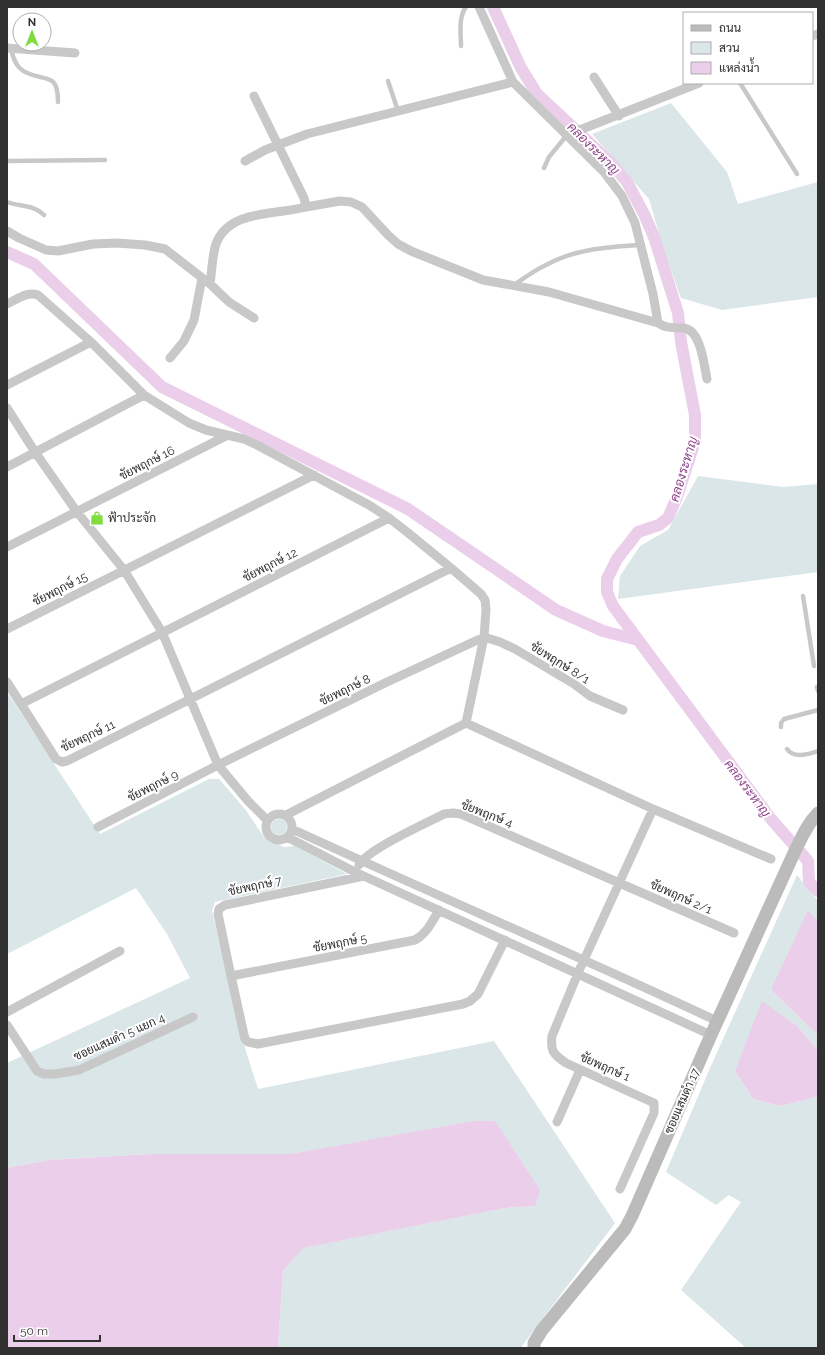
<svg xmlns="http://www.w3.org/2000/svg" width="825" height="1355" font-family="Raleway,Sarabun,sans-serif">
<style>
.green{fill:#dae6e8}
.water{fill:#ebceea}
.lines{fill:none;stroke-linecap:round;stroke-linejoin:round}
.canal{stroke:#ebceea;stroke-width:12}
.lane{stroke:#c8c8c8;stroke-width:4.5}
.street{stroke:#c8c8c8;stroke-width:9}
.secondary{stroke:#bbb;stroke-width:13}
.labels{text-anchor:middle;stroke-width:4;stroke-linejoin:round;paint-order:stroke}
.street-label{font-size:12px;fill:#313131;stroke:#fff}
.poi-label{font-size:12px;fill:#313131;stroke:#fff;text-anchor:start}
.water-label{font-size:13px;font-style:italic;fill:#90438c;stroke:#fff}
</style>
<rect width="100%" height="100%" fill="#fff"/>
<path class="green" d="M 671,103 L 727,172 L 738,204 L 818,182 L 818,297 L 722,310 L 681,298 L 665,254 L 649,199 L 592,134 Z
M 698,476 L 784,487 L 818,484 L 818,572 L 618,599 L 620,576 L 640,546 L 668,530 Z
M 7,692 L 100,834 L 209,779 L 219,779 L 245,809 L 264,837 L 284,847 L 295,846 L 347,874 L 215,902 L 212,911 L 245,1048 L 258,1089 L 494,1041 L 615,1223 L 522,1346 L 522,1348 L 278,1348 L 283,1271 L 302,1248 L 505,1208 L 535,1206 L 517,1156 L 495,1122 L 474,1122 L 290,1154 L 150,1154 L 49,1160 L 7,1168 L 7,1063 L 190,978 L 167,934 L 136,888 L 7,954 Z
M271 827a8 8 0 1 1 16 0a8 8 0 1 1-16 0Z
M 797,875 L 818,901 L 818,923 L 771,990 L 818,1035 L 818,1050 L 798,1027 L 735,1071 L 753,1099 L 781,1106 L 812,1098 L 818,1096 L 818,1348 L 746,1348 L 681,1290 L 741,1202 L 729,1195 L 716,1205 L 666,1172 L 710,1068 Z"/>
<path class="water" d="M 808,910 L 818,922 L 818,1035 L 771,990 Z
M 762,1001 L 798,1027 L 818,1050 L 818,1096 L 812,1098 L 781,1106 L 753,1099 L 735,1071 Z
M 474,1121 L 495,1121 L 540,1190 L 535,1206 L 505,1208 L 303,1248 L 283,1271 L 278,1348 L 7,1348 L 7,1168 L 49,1160 L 150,1154 L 290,1154 Z"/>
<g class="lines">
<path class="canal" d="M 493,7 L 521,68 L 537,94 L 611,163 L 627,182 L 644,214 L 654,237 L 678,313 L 681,342 L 695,415 L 695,441 L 677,497 L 668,518 L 659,525 L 638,532 L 617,559 L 607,579 L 607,592 L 613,606 L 771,819 L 808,861 L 809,882 L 818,891
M 7,252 L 34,264 L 162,387 L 408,509 L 556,610 L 603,631 L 638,640"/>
<path class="lane" d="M 461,46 C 461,35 458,17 466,7
M 11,49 C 15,67 21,73 40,77 C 45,78 51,79 54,83 C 58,88 58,96 58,102
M 388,81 L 398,111
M 740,83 L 797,174
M 7,161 L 105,160
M 544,168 L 549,157 L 567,135
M 7,202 C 21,207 32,204 44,215
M 514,285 C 524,278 535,270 546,265 C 575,249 608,247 640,245
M 803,596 L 814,666
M 817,687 L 818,691
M 781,727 L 781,723 L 784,719 L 818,710
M 787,749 C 794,759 808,754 818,751"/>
<path class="street" d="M 479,7 L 513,82 L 604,172 L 622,196 L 635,223 L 653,294 L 658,323 C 667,329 673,327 683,328 C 701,329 704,365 707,379
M 812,36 L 818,34
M 7,48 L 75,53
M 594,77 L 619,116
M 567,135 L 699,83
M 245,161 L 265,150 L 307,134 L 513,82
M 306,207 L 340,201 L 351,202 L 362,207 L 388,235 L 398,244 L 411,251 L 483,280 L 549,292 L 658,323
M 7,231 L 19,238 L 46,250 L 58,251 L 93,244 L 117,243 L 145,245 L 165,249 L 210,284 L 229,302 L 254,318
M 210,284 C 212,271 212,256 216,244 C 229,209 277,215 306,207 L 304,198 L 254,96
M 7,304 C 16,300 27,291 38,295 L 91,342 L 144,395 L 189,423 L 206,430 L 244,439 L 257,445 L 369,505 L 389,518 L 407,532 L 451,568 L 481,594 L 485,600 L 486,610 L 484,637 L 466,723
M 170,358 L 184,341 L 194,320 L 202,278
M 7,385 L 91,342
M 7,408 L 35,452 L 77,512 L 124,570 L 162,632 L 218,765 L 248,801 L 267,820
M 7,467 L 144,395
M 7,547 L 228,435
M 7,629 L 314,475
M 7,682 L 56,759 L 62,762 L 67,761 L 451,568
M 21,704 L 389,518
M 466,723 L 653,809 L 771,859
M266 827a13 13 0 1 1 26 0a13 13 0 1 1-26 0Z
M 286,815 L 466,723
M 98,827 L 218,765 L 385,683 L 484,637 L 500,642 L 515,649 L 574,684 L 590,696 L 623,710
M 292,829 C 433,894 576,955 717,1021
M 287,837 L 355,872 L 711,1035
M 359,865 C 368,849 425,824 444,814 L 453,813 L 461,814 L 734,933
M 364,876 L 225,905 L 219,909 L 218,914 L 231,976 L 245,1039 L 248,1042 L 258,1044 L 463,1004 L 470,1001 L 478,994 L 505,940
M 231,976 L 415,940 C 427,933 432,922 439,910
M 7,1012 L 120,951
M 7,1025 L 37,1071 L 44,1074 L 55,1074 L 79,1070 L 193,1017
M 557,1122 L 580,1070
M 620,1189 L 654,1113 L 654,1103 L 566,1063 C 554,1055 550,1051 552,1036 L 578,973 L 653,809"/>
<path class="secondary" d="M 534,1348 L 534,1343 L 542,1330 L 625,1229 L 632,1216 L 711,1035 L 794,853 C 801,839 807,824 818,813"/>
</g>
<defs>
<g id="shop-bare" transform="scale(1.08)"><path d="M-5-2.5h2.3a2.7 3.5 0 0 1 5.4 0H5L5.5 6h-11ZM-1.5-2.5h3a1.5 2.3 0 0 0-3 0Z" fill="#81dc3f" stroke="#fff" stroke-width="2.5" paint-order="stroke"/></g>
</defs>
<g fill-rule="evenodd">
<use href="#shop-bare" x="97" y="518"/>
</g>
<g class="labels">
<g class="street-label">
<text transform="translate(147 463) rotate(-27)" y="4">ชัยพฤกษ์ 16</text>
<text transform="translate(270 565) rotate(-27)" y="4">ชัยพฤกษ์ 12</text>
<text transform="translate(60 589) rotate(-27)" y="4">ชัยพฤกษ์ 15</text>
<text transform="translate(560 663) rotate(32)" y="4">ชัยพฤกษ์ 8/1</text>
<text transform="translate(345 690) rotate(-26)" y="4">ชัยพฤกษ์ 8</text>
<text transform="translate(88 736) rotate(-25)" y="4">ชัยพฤกษ์ 11</text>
<text transform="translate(153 786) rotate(-27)" y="4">ชัยพฤกษ์ 9</text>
<text transform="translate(487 814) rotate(21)" y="4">ชัยพฤกษ์ 4</text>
<text transform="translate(255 886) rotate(-12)" y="4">ชัยพฤกษ์ 7</text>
<text transform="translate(681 897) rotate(24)" y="4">ชัยพฤกษ์ 2/1</text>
<text transform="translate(340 943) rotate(-11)" y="4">ชัยพฤกษ์ 5</text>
<text transform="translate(119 1037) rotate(-24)" y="4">ซอยแสมดำ 5 แยก 4</text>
<text transform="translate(605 1067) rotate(24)" y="4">ชัยพฤกษ์ 1</text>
<text transform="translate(682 1101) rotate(-66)" y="4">ซอยแสมดำ 17</text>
</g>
<g class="poi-label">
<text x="108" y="522">ฟ้าประจัก</text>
</g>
<g class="water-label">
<text transform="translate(594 148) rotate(45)" y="5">คลองระหาญ</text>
<text transform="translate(683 469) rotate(-73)" y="5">คลองระหาญ</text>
<text transform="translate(748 788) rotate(53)" y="5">คลองระหาญ</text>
</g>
</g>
<rect width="825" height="1355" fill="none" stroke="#313131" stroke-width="16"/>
<rect x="683" y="12" width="130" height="72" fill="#ffffff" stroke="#adadad"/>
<rect x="691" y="25" width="20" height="6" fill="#bbbbbb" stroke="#adadad"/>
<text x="719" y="32" font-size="12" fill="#313131">ถนน</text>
<rect x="691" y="42" width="20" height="12" fill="#dae6e8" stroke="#adadad"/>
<text x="719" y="52" font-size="12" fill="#313131">สวน</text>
<rect x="691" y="62" width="20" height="12" fill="#ebceea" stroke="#adadad"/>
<text x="719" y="72" font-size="12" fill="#313131">แหล่งน้ำ</text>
<g transform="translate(32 32)"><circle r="19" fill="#ffffff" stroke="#adadad"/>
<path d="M0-3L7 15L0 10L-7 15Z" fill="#81dc3f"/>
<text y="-6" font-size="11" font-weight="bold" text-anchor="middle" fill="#313131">N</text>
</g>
<path d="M14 1335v6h86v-6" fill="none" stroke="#313131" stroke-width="2"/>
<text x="20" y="1335" font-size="12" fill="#313131" stroke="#ffffff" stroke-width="3" paint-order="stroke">50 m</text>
</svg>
